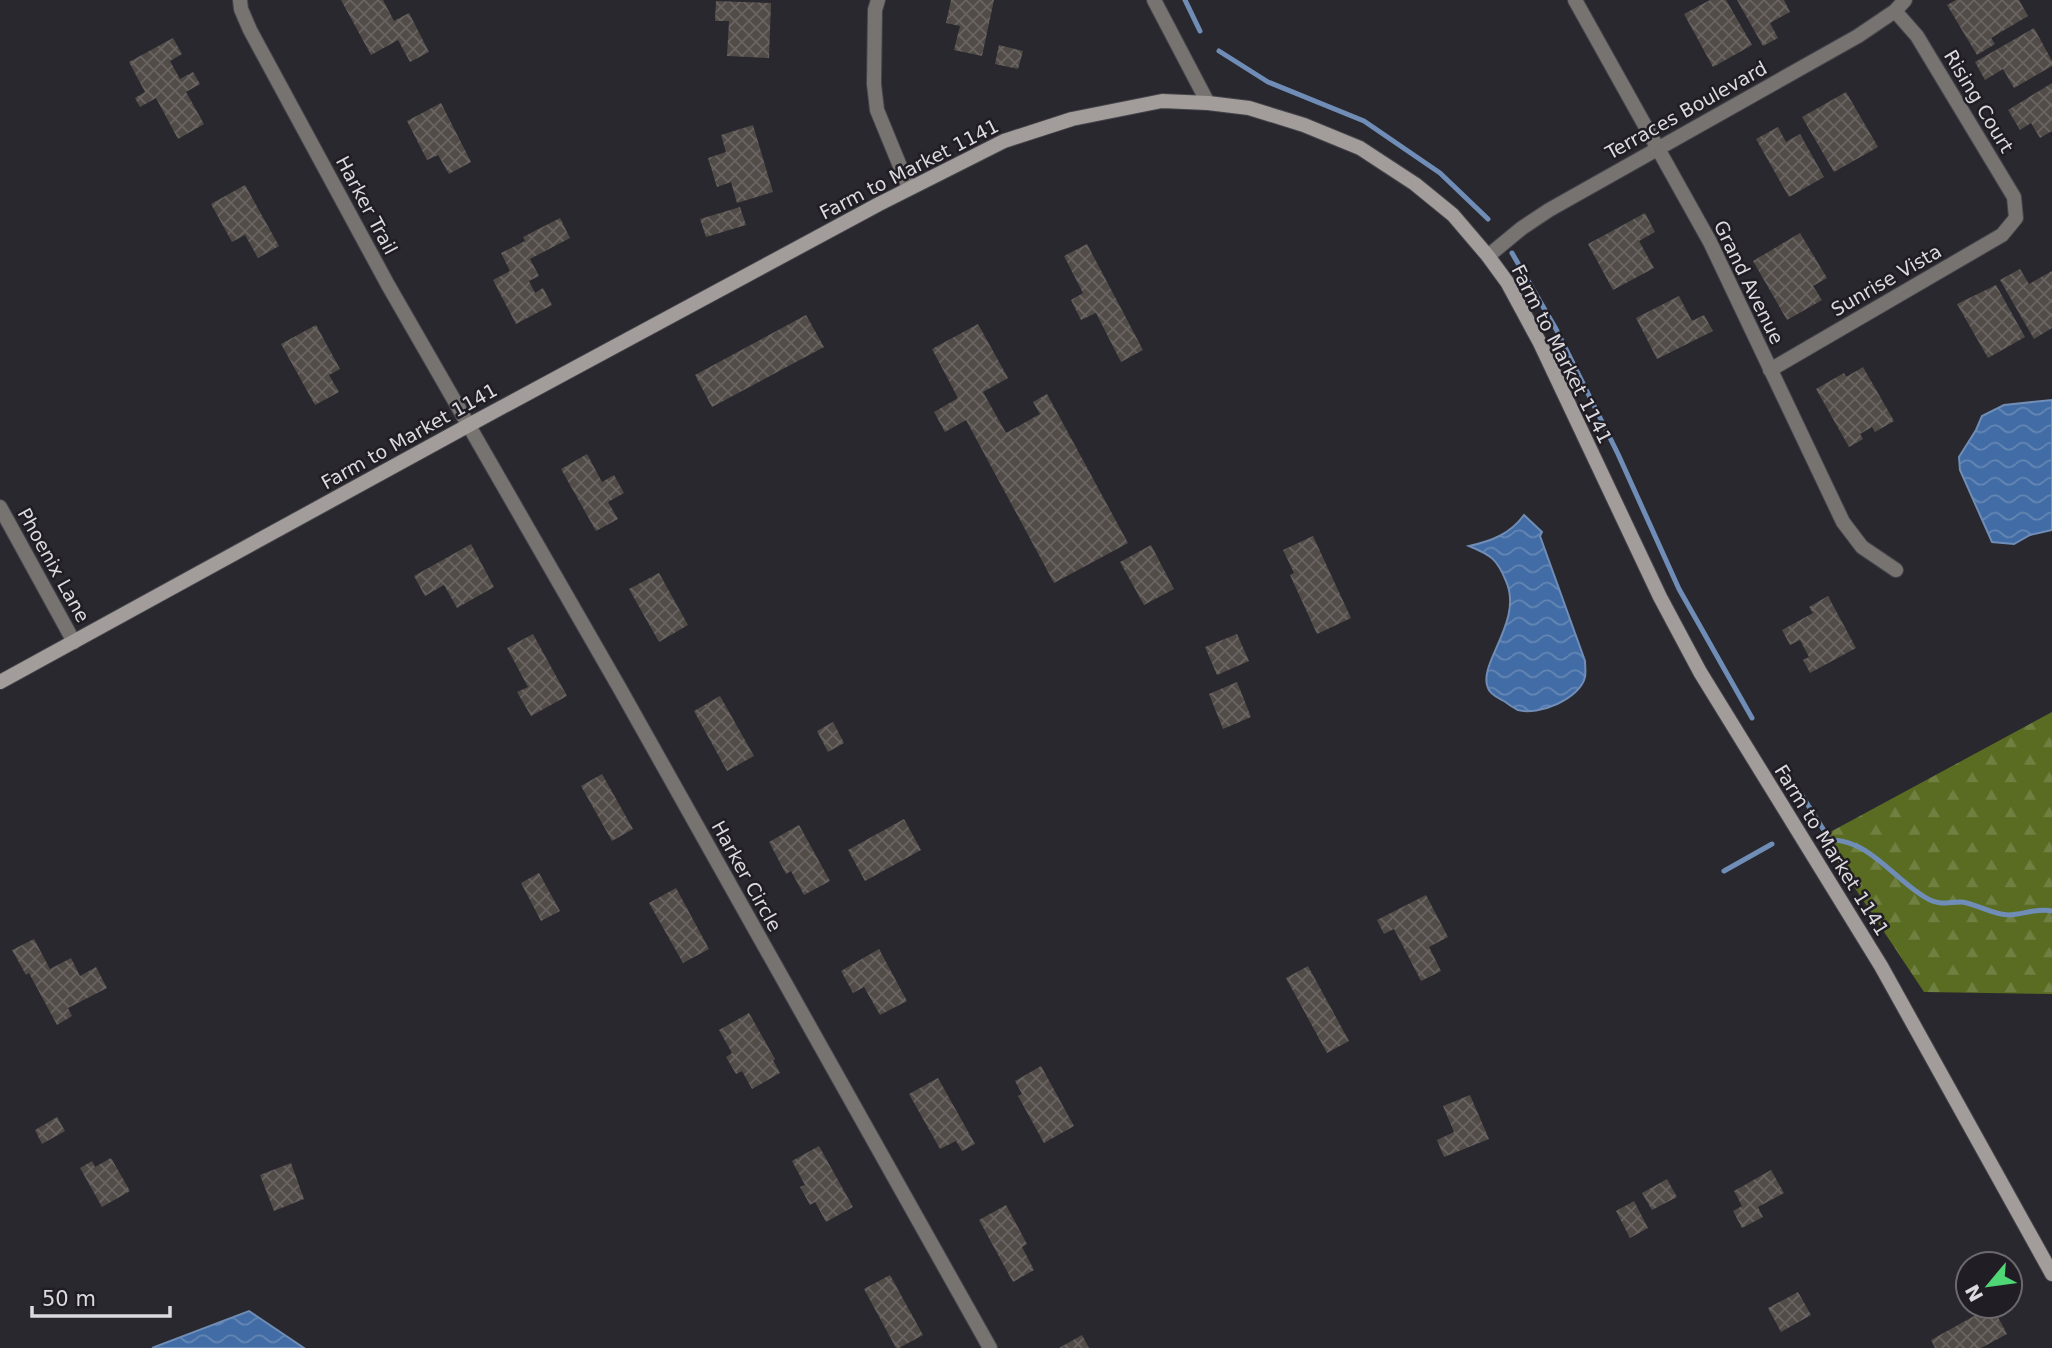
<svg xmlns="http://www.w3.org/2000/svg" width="2052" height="1348" font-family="'DejaVu Sans',sans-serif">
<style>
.forest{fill:url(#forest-firs)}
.water{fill:url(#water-waves);stroke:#6f8db6;stroke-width:2}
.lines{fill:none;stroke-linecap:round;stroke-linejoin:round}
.stream{stroke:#6f8db6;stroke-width:5}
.building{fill:url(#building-cross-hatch)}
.street-casing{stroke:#45444a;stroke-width:16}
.secondary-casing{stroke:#45444a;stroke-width:16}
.street{stroke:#767371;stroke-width:14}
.secondary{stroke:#a29d9a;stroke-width:14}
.labels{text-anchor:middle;stroke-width:5;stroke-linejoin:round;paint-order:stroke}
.street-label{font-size:19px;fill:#dbdade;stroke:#201e24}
</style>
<defs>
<pattern id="forest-firs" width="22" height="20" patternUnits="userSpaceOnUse" patternTransform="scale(1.75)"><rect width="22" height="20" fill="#596c21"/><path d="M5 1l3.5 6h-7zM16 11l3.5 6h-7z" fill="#708041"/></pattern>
<pattern id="water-waves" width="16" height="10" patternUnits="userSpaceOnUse" patternTransform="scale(1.75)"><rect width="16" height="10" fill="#416ca5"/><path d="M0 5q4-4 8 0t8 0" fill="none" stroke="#6587b5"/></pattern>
<pattern id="building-cross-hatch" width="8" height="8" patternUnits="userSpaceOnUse" patternTransform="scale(1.75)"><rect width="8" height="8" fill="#524c48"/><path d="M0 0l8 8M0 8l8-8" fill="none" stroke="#6a6562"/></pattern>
</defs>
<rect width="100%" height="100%" fill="#29282e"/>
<path class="forest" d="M 2052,712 L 2052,994 L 1924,992 L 1821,837 Z"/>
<path class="water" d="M 2052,400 L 2052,530 L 2030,535 L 2014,544 L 1992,542 L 1960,470 L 1959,457 L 1976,430 L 1982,416 L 2004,405 Z
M 1524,515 L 1542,532 L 1540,536 L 1585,661 C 1585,666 1586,672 1585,677 C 1580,699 1538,716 1518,710 C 1514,708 1508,704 1504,701 C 1499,698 1490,695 1488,688 C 1477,664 1524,621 1506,581 C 1497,559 1491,555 1469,546 C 1492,541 1510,534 1524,515 Z
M 249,1311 L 304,1348 L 152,1348 Z"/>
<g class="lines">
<path class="stream" d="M 1185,0 L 1200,31
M 1219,51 L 1268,82 L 1364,121 L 1440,173 L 1488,219
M 1512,253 L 1556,329 L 1618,454 L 1679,589 L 1752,718
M 1801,794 L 1830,840 C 1871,839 1897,884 1930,900 C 1942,906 1951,901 1962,902 C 1977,904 1993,915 2009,915 C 2024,914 2037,908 2052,911
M 1724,871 L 1772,844"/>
</g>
<path class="building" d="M 341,0 L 383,0 L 394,21 L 409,13 L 429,52 L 410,62 L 398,40 L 371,55 Z
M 951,0 L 994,0 L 982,56 L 954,50 L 960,26 L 946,23 Z
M 1710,0 L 1726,0 L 1752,45 L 1713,67 L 1684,14 Z
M 1737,0 L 1784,0 L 1790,12 L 1770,23 L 1778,38 L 1763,46 Z
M 1956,0 L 2019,0 L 2028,16 L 1991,38 L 1995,44 L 1977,55 L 1947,5 Z
M 716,1 L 771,3 L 769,58 L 727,56 L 729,21 L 715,21 Z
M 2034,28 L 2052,61 L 2052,66 L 2014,88 L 2003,69 L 1985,80 L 1975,62 Z
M 173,38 L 182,54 L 170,61 L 180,79 L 193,72 L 200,84 L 186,92 L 204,124 L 178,139 L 156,98 L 140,107 L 135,98 L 145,92 L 129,62 Z
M 999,45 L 1023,51 L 1018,69 L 995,64 Z
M 2052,83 L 2052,131 L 2040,138 L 2031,123 L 2020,130 L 2008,110 Z
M 1846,92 L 1878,147 L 1834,172 L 1802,117 Z
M 441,103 L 471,162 L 449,174 L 438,155 L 427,160 L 407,121 Z
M 753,125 L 773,192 L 737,203 L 731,182 L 717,187 L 708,158 L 726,152 L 721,135 Z
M 1778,127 L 1786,142 L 1800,134 L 1824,177 L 1789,197 L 1756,139 Z
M 245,185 L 279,246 L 258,258 L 245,235 L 232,242 L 211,204 Z
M 740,207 L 746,225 L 706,237 L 700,219 Z
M 1645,213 L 1655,232 L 1639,241 L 1654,268 L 1613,290 L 1588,244 Z
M 560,218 L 570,238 L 530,259 L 539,276 L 529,281 L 535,293 L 543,288 L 552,305 L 516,324 L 493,280 L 510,271 L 501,253 L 525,241 L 523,237 Z
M 1800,233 L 1827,278 L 1813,286 L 1822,300 L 1787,320 L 1753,261 Z
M 1087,244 L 1143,350 L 1121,362 L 1096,313 L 1081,320 L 1071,300 L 1083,293 L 1064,256 Z
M 2020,269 L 2029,284 L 2052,271 L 2052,328 L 2034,339 L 2000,280 Z
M 1996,285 L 2025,337 L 1988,358 L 1957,304 Z
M 1679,296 L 1692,321 L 1704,315 L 1713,331 L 1657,359 L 1636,318 Z
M 806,315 L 824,347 L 712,407 L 695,375 Z
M 978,324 L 1008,378 L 983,392 L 1006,433 L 1040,414 L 1033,402 L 1047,394 L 1128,543 L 1054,583 L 966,420 L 945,432 L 934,412 L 958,398 L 932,349 Z
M 316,325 L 340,369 L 329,375 L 339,392 L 315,405 L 281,344 Z
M 1863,367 L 1894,421 L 1875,432 L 1872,427 L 1860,434 L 1863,439 L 1849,447 L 1816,389 L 1844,373 L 1846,377 Z
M 587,454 L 602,482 L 614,475 L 624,493 L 608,502 L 618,519 L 596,531 L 561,469 Z
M 1313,536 L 1351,618 L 1317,634 L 1290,575 L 1294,573 L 1283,550 Z
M 471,544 L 494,587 L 457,608 L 444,585 L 425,596 L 414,576 Z
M 1151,545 L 1174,589 L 1144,605 L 1120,562 Z
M 659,573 L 688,625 L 659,642 L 629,589 Z
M 1828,596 L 1856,648 L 1810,673 L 1803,660 L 1809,657 L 1800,640 L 1790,645 L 1782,630 L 1813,613 L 1809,607 Z
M 533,634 L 567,696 L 531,716 L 517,692 L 528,687 L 507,648 Z
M 1237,634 L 1249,661 L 1217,675 L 1205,647 Z
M 1237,682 L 1251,717 L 1223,729 L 1209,694 Z
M 720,696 L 754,756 L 727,771 L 694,711 Z
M 833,722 L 844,743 L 828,752 L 817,731 Z
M 602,774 L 633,829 L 612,841 L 581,786 Z
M 904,819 L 921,850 L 865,881 L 848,850 Z
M 799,825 L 830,881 L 804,895 L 791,871 L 786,874 L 769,842 Z
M 539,873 L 560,911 L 541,921 L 521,883 Z
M 676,888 L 709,949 L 683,963 L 649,903 Z
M 1426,895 L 1448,937 L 1429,947 L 1441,971 L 1421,981 L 1394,929 L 1384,934 L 1377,920 Z
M 34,939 L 50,969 L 71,958 L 80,976 L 96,967 L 107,988 L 68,1008 L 72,1016 L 57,1025 L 29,973 L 26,975 L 12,950 Z
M 879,949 L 907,1001 L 880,1015 L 864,987 L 853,993 L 841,971 Z
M 1308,966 L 1349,1041 L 1327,1053 L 1286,978 Z
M 749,1013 L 775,1059 L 773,1060 L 780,1073 L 752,1089 L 742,1071 L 736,1074 L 726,1057 L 732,1053 L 719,1030 Z
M 1041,1066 L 1074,1126 L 1044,1143 L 1018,1096 L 1022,1094 L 1015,1081 Z
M 938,1078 L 975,1144 L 962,1151 L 956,1141 L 940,1149 L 909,1094 Z
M 1470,1095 L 1489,1139 L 1444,1157 L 1437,1140 L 1454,1132 L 1443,1106 Z
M 57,1117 L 65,1131 L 42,1144 L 35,1130 Z
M 819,1146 L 853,1207 L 826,1222 L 815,1202 L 810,1205 L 800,1187 L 805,1185 L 792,1161 Z
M 111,1158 L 130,1191 L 102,1207 L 80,1168 L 92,1161 L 95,1167 Z
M 291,1163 L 304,1199 L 274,1211 L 260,1175 Z
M 1771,1170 L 1784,1193 L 1758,1207 L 1763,1217 L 1742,1228 L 1733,1211 L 1742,1206 L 1734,1191 Z
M 1667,1179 L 1677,1197 L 1652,1210 L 1642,1193 Z
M 1634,1201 L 1648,1228 L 1630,1238 L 1616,1211 Z
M 1006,1205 L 1027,1244 L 1022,1247 L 1034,1270 L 1013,1282 L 979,1220 Z
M 890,1275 L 923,1335 L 899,1348 L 896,1348 L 864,1289 Z
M 1798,1292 L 1811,1315 L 1781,1332 L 1768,1308 Z
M 1992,1306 L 2007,1334 L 1981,1348 L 1935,1348 L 1931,1340 Z
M 1082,1335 L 1089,1348 L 1059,1348 Z"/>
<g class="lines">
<g class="street-casing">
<path id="street" d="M 240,0 L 241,9 L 250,30 L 388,285 L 619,687 L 990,1348
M 878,0 L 875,10 L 874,84 L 877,110 L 909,188
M 1154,0 L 1208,103
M 1575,0 L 1710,242 L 1843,522 L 1862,547 L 1896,570
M 1488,256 L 1522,228 L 1549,210 L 1858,36 L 1895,11 L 1905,0
M 1770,370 L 2002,235 L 2016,218 L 2014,197 L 1917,36 L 1895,11
M 0,507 L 74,642"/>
</g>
<g class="secondary-casing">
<path id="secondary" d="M 0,682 L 469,425 L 879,204 L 1004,141 L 1072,119 L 1162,101 L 1208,103 L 1249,108 L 1304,125 L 1360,148 L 1415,184 L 1453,215 L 1488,256 L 1507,282 L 1540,343 L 1660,597 L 1700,672 L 1881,966 L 2052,1274"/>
</g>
<use href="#street" class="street"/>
<use href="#secondary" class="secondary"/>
</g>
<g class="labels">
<g class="street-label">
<text transform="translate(1979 101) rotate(59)" y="7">Rising Court</text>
<text transform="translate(1686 110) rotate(-29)" y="7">Terraces Boulevard</text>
<text transform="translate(909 169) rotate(-27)" y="7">Farm to Market 1141</text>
<text transform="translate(367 205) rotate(62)" y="7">Harker Trail</text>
<text transform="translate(1886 280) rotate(-30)" y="7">Sunrise Vista</text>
<text transform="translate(1749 282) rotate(64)" y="7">Grand Avenue</text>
<text transform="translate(1562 354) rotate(63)" y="7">Farm to Market 1141</text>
<text transform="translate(409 436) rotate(-29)" y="7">Farm to Market 1141</text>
<text transform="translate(54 565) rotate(61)" y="7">Phoenix Lane</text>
<text transform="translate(1832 850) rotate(58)" y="7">Farm to Market 1141</text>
<text transform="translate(747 876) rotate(61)" y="7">Harker Circle</text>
</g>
</g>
<g transform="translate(1989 1285) rotate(241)"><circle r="33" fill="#201e24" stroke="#6b696e" stroke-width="2"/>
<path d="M0-5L12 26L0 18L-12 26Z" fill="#4fd675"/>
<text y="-10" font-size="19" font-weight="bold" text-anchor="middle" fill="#dbdade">N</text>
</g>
<path d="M32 1306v10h138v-10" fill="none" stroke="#dbdade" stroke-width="3.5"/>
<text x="42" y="1306" font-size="21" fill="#dbdade" stroke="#201e24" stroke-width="5" paint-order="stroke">50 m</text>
</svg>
